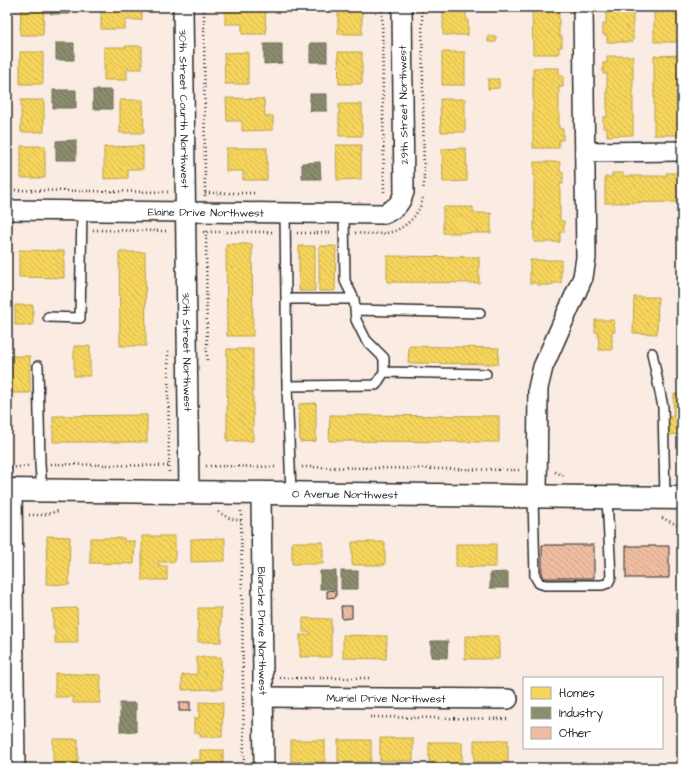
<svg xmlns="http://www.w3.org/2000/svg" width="689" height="775" font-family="'Architects Daughter',sans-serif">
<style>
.homes{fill:url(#homes-back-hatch);stroke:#b9a24d}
.industry{fill:url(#industry-back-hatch);stroke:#6f6f5a}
.building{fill:url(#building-back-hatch);stroke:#2b2b2b}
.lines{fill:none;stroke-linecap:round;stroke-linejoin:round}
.lane-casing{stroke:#2b2b2b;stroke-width:12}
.street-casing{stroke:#2b2b2b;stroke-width:22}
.secondary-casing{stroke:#2b2b2b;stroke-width:25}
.path{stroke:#2b2b2b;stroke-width:2.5;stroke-dasharray:1 3;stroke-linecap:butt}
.lane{stroke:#fff;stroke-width:9}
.street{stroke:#fff;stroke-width:19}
.secondary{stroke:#fff;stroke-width:22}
.labels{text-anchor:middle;stroke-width:4;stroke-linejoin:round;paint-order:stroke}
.street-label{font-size:11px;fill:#2b2b2b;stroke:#fff}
</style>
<defs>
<pattern id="homes-back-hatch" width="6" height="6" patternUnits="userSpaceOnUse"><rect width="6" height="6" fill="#f6d55c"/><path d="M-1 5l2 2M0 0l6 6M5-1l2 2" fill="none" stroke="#d3b750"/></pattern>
<pattern id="industry-back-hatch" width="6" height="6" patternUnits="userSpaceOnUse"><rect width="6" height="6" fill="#8c8c6e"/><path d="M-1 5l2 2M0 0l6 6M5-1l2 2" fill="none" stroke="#73735b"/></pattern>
<pattern id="building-back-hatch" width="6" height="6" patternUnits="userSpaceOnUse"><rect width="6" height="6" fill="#efbda1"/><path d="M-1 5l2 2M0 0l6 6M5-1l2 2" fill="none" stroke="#cda38b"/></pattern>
</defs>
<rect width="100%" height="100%" fill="#faebe3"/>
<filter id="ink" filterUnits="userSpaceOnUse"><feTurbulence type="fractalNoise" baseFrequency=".025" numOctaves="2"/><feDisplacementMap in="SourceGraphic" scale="8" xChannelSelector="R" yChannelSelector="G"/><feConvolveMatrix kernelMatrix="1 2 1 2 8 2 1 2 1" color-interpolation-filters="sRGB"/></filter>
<g filter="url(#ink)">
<path class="homes" d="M 21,7 L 44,7 L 43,35 L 20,35 Z
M 101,7 L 142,7 L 142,20 L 125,20 L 125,29 L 101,29 Z
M 225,7 L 265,7 L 266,34 L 242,34 L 242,24 L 225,24 Z
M 338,7 L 362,7 L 362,34 L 338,34 Z
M 443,7 L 466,7 L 466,19 L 468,19 L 468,35 L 443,35 Z
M 532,7 L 559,7 L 559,36 L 562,36 L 562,47 L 559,47 L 559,54 L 533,54 Z
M 606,7 L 633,7 L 633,42 L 607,42 L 607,35 L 603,35 L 603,24 L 606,24 Z
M 654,7 L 680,7 L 680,23 L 682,23 L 682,34 L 680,34 L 680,42 L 654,42 Z
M 488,36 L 496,36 L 496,42 L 488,42 Z
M 125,46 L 142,46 L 142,69 L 127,69 L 127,80 L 104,80 L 104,47 L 125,47 Z
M 20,52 L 43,52 L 43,84 L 20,84 Z
M 248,52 L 248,84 L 225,84 L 224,53 Z
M 338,52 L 362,52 L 362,84 L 339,84 Z
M 442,52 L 465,52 L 465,85 L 442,85 Z
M 680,55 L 680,63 L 682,63 L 682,74 L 680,74 L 681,117 L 682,117 L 682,128 L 680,128 L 680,135 L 654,135 L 654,56 Z
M 607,56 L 633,56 L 633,135 L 607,136 L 607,128 L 603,128 L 603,117 L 607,117 L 607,74 L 603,74 L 603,63 L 607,63 Z
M 533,68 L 559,68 L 559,76 L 563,76 L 563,87 L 559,87 L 559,129 L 563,129 L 563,140 L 559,140 L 559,148 L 533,148 Z
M 488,79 L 499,79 L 499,88 L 488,89 Z
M 226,98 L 264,99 L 265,116 L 273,116 L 273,130 L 242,131 L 242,121 L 227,121 Z
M 440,99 L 465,99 L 465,132 L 441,132 Z
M 21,100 L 44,100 L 44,132 L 21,132 Z
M 120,100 L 143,100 L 144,133 L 120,133 Z
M 339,104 L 362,104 L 362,136 L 339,136 Z
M 336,145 L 361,145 L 361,179 L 337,180 Z
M 21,146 L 45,146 L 45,178 L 21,178 Z
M 143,146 L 143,169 L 128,169 L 128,178 L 104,179 L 104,147 Z
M 226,148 L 267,148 L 267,180 L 243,180 L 243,171 L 226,171 Z
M 466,148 L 467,181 L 443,182 L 442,149 Z
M 534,162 L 560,162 L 560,172 L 563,172 L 563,184 L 560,184 L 560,221 L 564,221 L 564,232 L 560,232 L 560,242 L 534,242 Z
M 612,173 L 623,173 L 623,176 L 666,176 L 666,173 L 677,173 L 677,176 L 682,176 L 682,202 L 605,203 L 605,177 L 612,177 Z
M 443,207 L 473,207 L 473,213 L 491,213 L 491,233 L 443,233 Z
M 226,244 L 252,244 L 253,336 L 227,336 Z
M 299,246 L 315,246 L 315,291 L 299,291 Z
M 319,246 L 336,246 L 335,291 L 319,291 Z
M 19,250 L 64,251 L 64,278 L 19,277 Z
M 119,252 L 145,252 L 146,346 L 120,346 Z
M 387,256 L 479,257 L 479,283 L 387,282 Z
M 530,260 L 561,260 L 561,283 L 553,283 L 553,285 L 538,285 L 538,283 L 530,283 Z
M 634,297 L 658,297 L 657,334 L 633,333 Z
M 15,305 L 33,305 L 33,325 L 15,325 Z
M 595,320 L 614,320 L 615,332 L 612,332 L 612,350 L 599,350 L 598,332 L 595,332 Z
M 74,346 L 90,346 L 90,376 L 74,376 Z
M 409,346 L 499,348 L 498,364 L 408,363 Z
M 227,349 L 253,349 L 253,441 L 227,441 Z
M 12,356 L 30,356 L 30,393 L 12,393 Z
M 674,394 L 682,394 L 682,434 L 669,435 L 668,417 L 673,417 Z
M 316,403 L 316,441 L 300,442 L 299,404 Z
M 147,415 L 147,442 L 53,442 L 53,416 Z
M 330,415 L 499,416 L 499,442 L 329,441 Z
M 47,536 L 70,537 L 69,585 L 46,584 Z
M 142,536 L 175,536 L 175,562 L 158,562 L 158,566 L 167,566 L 167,580 L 142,580 Z
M 90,538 L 124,538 L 124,541 L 135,541 L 134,564 L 90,563 Z
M 225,538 L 225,561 L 191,562 L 191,539 Z
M 292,542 L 323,542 L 323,564 L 292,564 Z
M 352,542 L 385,542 L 385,565 L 352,565 Z
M 456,544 L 496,544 L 496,567 L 456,567 Z
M 77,608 L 78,643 L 55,643 L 55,628 L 53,628 L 53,609 Z
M 198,608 L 221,608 L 221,642 L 198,642 Z
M 303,618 L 331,619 L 331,657 L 300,657 L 300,635 L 310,635 L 310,632 L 303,632 Z
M 343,635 L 387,636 L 386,659 L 343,658 Z
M 465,636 L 499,636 L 499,659 L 465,659 Z
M 197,657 L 221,657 L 222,689 L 182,690 L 182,675 L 197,674 Z
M 55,673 L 101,675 L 100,703 L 73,703 L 73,697 L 55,697 Z
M 199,702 L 223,703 L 222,737 L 200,737 L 200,733 L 194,733 L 194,718 L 199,718 Z
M 380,738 L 413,738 L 413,761 L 380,761 Z
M 53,739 L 78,739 L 78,768 L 53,768 Z
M 291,740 L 325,740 L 325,762 L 291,762 Z
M 338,740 L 371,740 L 371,762 L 338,762 Z
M 474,740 L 508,740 L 508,762 L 474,762 Z
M 429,742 L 462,742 L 462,764 L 429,764 Z
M 200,750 L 223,750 L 223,768 L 190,768 L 190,760 L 200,760 Z"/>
<path class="industry" d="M 51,7 L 70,7 L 70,14 L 51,14 Z
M 56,43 L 74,43 L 74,60 L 56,60 Z
M 310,43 L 327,43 L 327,62 L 310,62 Z
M 264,44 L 282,44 L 282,63 L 264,64 Z
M 53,90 L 76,90 L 76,108 L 53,108 Z
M 93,90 L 112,90 L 112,109 L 93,109 Z
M 310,94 L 327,94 L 327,111 L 310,111 Z
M 76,140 L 76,160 L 56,160 L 56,141 Z
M 320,162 L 321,179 L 302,179 L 302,163 Z
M 320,571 L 336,571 L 336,589 L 320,589 Z
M 341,571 L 358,571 L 358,589 L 341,589 Z
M 508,572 L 508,588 L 490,588 L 490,573 Z
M 431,641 L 448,641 L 447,658 L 431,657 Z
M 120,703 L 136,703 L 136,732 L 120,732 Z"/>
<path class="building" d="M 542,545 L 594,545 L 594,578 L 542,578 Z
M 626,546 L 669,546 L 669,578 L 626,578 Z
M 336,590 L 336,597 L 327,598 L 327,591 Z
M 341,606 L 352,606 L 352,618 L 342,619 Z
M 179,702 L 190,702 L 190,711 L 179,711 Z"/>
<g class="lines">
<g class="lane-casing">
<path id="lane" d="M 285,213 L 287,386 L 291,493
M 344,214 L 345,281 L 354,299
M 286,299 L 354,299 L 356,320 L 366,340 L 384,358 L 384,372 L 376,385 L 287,386
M 355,310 L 480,313
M 48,317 L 80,318 L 82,211
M 652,353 L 663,407 L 665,498
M 38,366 L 40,464 L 42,491
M 384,372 L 486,374
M 533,497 L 535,576 L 539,583 L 545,585 L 602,585 L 608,583 L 611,577 L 607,498"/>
</g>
<g class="street-casing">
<g id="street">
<path id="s1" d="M 183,7 L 189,493"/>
<path d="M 585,152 L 682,151"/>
<path id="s2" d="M 7,210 L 384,214 C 396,208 400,205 404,192 L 402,7"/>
<path d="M 12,491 L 15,768"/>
<path id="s3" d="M 261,494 L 264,768"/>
<path d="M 537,497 L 538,388 L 543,367 L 583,277 L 586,258 L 583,7"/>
<path id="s4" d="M 263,697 L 508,699"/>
</g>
</g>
<g class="secondary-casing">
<g id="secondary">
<path id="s5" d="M 7,490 L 682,498"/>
</g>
</g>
<path class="path" d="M 204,7 L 205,196
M 382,7 L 384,194
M 422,7 L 424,186 L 423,189
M 7,190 L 168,192
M 205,193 L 256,193
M 93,230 L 168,231
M 206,231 L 207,362
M 203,232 L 274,232
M 297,233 L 332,233
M 355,233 C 378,234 395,237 412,219 C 418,212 422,205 423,196
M 168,351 L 169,474
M 51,464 L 170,466
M 206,466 L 277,467
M 302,467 L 519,470
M 7,468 L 28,466
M 555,472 L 565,476
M 241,511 L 244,768
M 218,512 L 229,518 L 241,521
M 29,515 L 42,515 L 59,511
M 662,518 L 682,527
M 280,678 L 369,678
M 370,717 L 508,719"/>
<use href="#lane" class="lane"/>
<use href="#street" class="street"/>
<use href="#secondary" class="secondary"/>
</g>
</g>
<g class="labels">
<g class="street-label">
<text transform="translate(403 105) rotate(-91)" y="4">29th Street Northwest</text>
<text dy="4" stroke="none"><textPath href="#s1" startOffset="102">30th Street Courth Northwest</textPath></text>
<text dy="4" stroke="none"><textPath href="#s2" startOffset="199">Elaine Drive Northwest</textPath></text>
<text dy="4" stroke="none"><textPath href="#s1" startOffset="345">30th Street Northwest</textPath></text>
<text dy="4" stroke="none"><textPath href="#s5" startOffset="338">O Avenue Northwest</textPath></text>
<text dy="4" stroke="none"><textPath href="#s3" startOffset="137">Blanche Drive Northwest</textPath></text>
<text dy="4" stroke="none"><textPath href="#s4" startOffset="123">Muriel Drive Northwest</textPath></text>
</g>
</g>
<rect width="689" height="775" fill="none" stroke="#fff" stroke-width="24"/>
<rect x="12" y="12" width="665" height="751" fill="none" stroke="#2b2b2b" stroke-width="1.5" filter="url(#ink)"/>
<rect x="523" y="677" width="140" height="72" fill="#ffffff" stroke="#aaaaaa"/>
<rect x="531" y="687" width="20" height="12" fill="#f6d55c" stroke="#aaaaaa"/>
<text x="559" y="697" font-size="12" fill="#2b2b2b">Homes</text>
<rect x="531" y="707" width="20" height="12" fill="#8c8c6e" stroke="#aaaaaa"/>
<text x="559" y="717" font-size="12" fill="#2b2b2b">Industry</text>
<rect x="531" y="727" width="20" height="12" fill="#efbda1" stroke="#aaaaaa"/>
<text x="559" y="737" font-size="12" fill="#2b2b2b">Other</text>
</svg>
